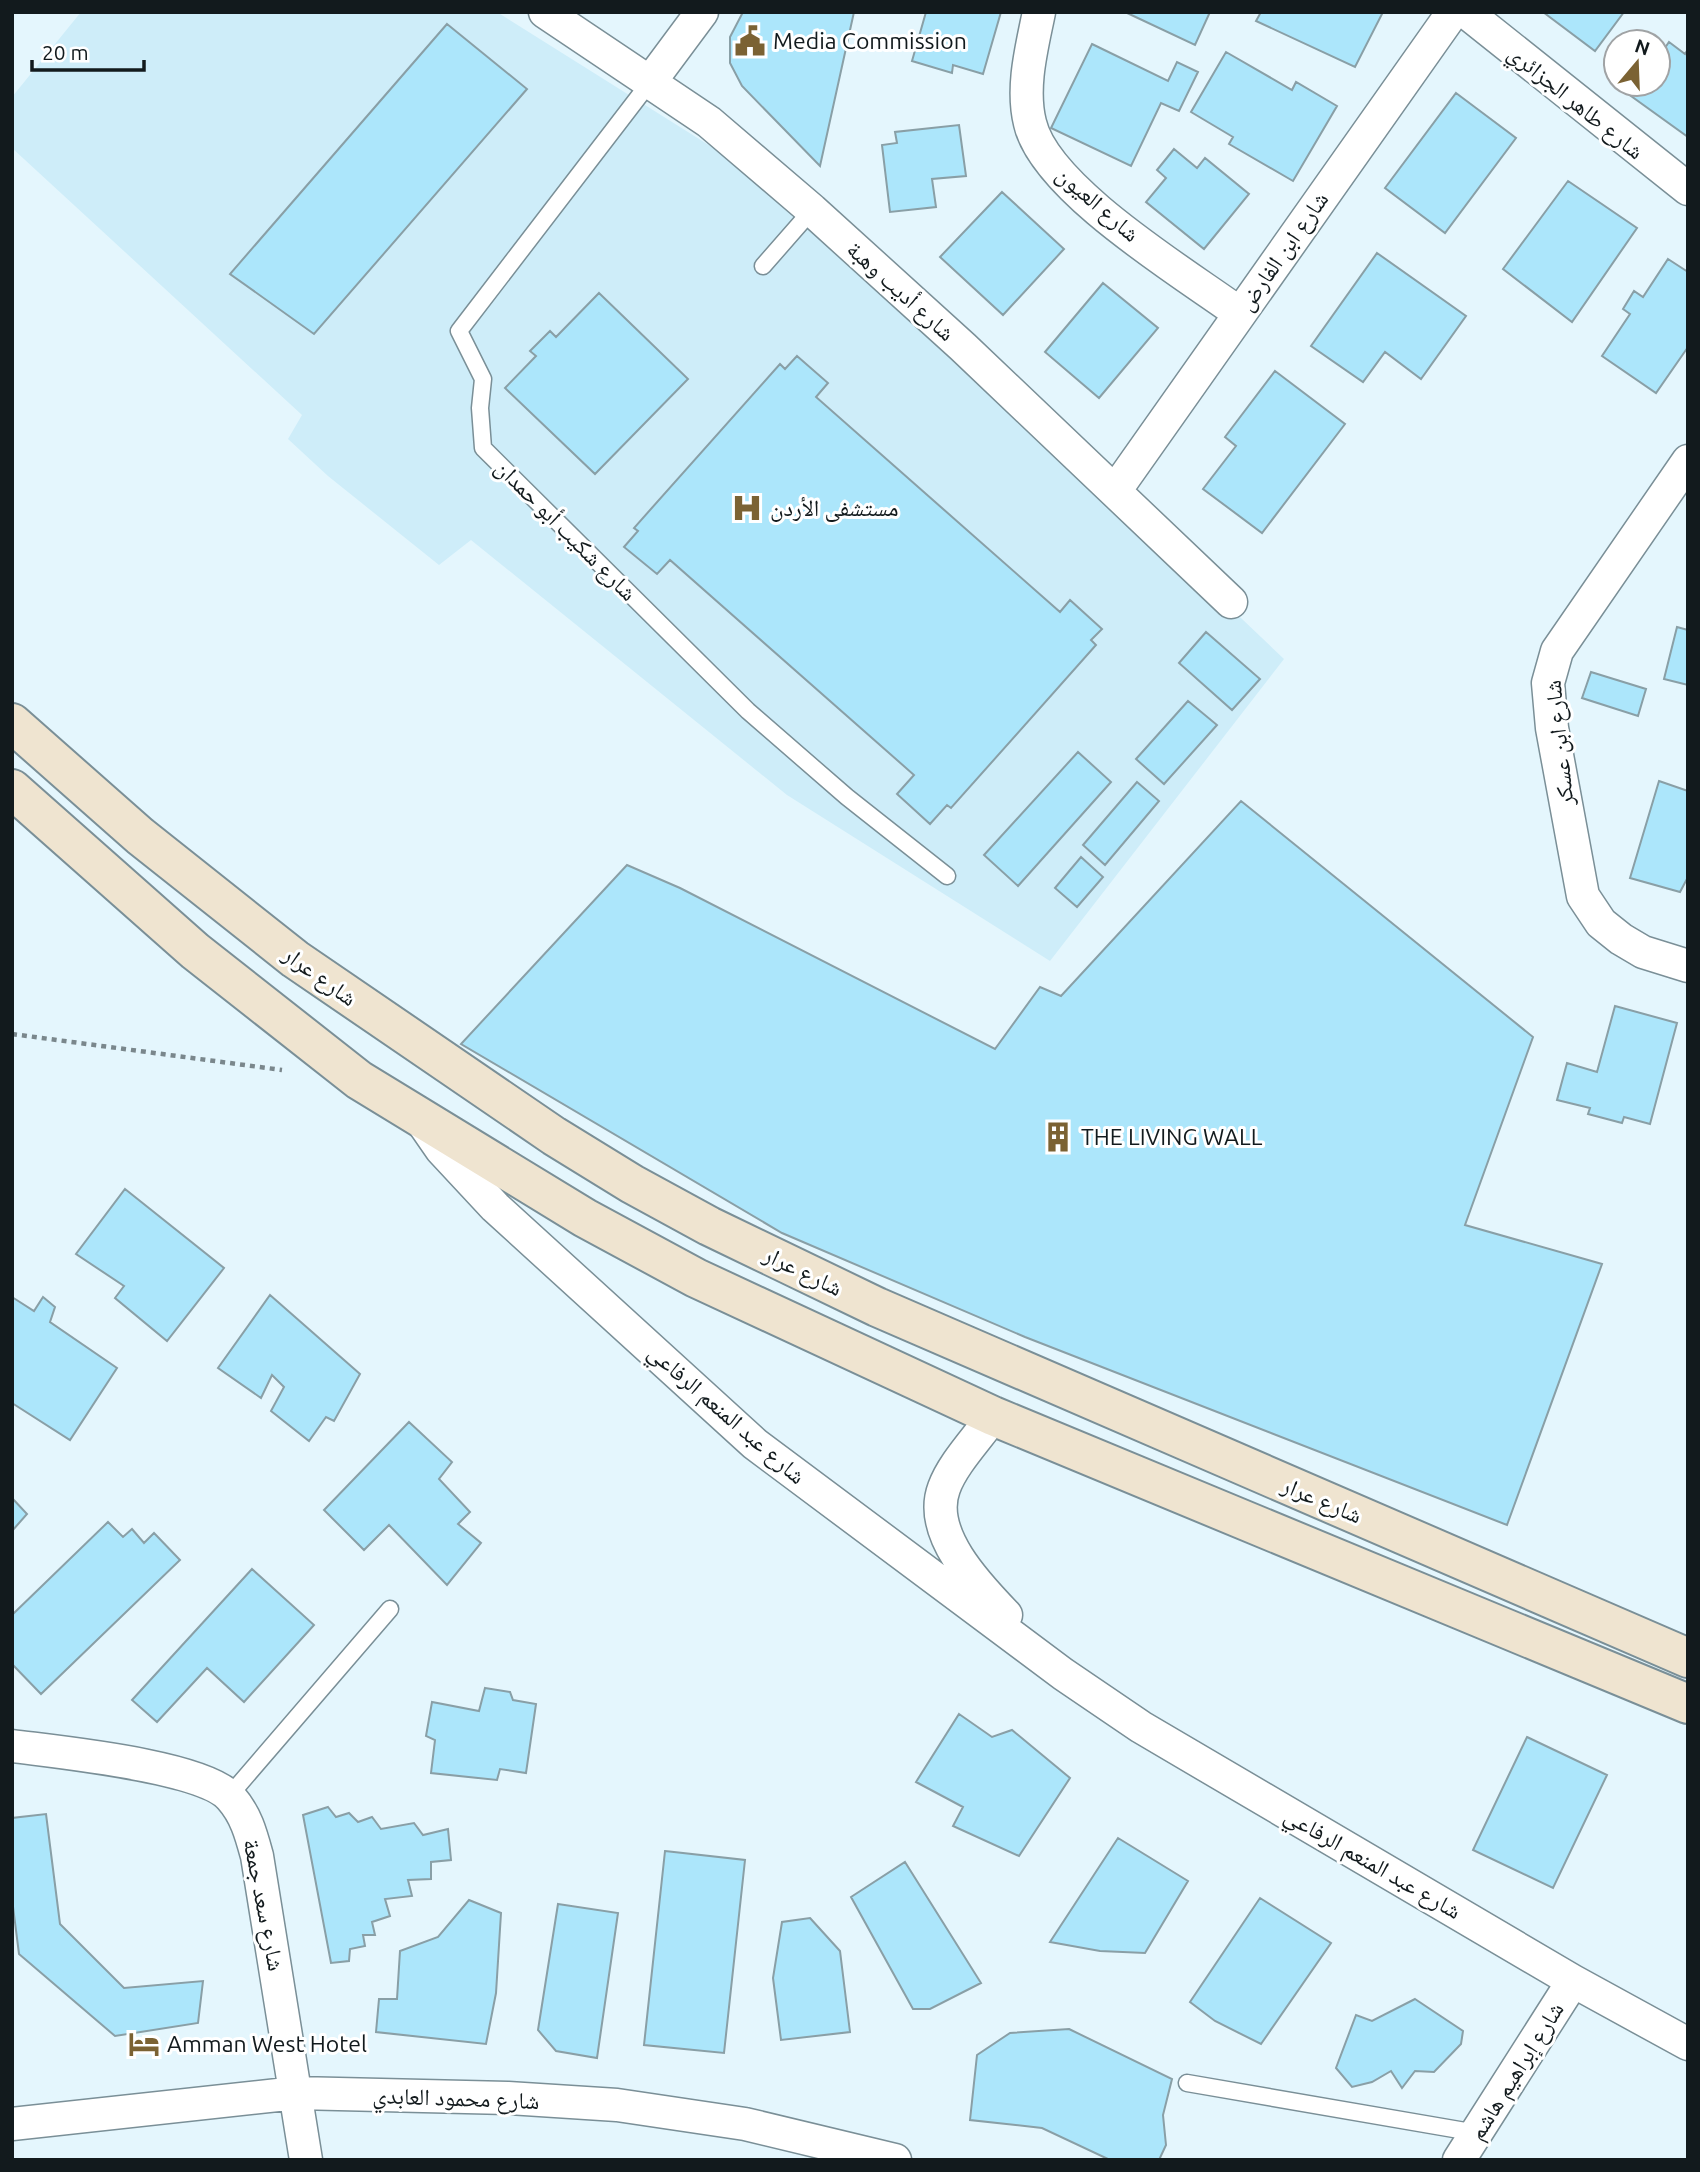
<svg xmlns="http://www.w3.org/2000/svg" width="1700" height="2172" font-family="Ubuntu,'Noto Naskh Arabic',sans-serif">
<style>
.built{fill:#ceedf9}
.building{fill:#ace6fb;stroke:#899fa6;stroke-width:2}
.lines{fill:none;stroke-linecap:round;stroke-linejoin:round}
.service-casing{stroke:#7a8f97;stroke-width:19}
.minor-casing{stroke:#7a8f97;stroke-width:35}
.secondary-casing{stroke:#7a8f97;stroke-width:42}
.path{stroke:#7a878c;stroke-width:4.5;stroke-dasharray:5 5;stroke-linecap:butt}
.service{stroke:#fff;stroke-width:16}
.minor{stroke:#fff;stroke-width:32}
.secondary{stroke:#efe4d0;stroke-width:38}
.labels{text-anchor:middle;stroke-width:6;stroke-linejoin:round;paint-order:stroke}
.poi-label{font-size:23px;fill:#121a1d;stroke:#fff;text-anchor:start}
.street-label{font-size:23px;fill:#121a1d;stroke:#fff}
</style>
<rect width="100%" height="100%" fill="#e4f6fd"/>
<path class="built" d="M 81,12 L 497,12 L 812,210 L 1284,659 L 1050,961 L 787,795 L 471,540 L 439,565 L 328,476 L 288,439 L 302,415 L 12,148 L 12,97 Z"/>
<path class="building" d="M 743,12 L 854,12 L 820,166 L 742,86 L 730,63 L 730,37 Z
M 926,12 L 1001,12 L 983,74 L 953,65 L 952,73 L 912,61 Z
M 1125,12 L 1210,12 L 1195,45 Z
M 1261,12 L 1383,12 L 1355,67 L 1256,21 Z
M 1543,12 L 1624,12 L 1595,51 Z
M 447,24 L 527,89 L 314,334 L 230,274 Z
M 1669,42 L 1685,54 L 1688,49 L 1688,137 L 1631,96 L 1639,84 L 1658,84 L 1658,58 Z
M 1092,44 L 1168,81 L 1177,62 L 1198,72 L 1179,111 L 1161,103 L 1131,166 L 1051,128 Z
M 1226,52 L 1292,90 L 1296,82 L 1337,106 L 1293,181 L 1229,144 L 1233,137 L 1191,112 Z
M 1456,93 L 1516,138 L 1445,233 L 1385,188 Z
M 959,125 L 966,176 L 932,179 L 936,207 L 890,212 L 882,145 L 897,143 L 895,132 Z
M 1174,149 L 1197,168 L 1205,158 L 1249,194 L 1204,249 L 1146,202 L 1166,178 L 1157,170 Z
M 1568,181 L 1637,228 L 1572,322 L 1503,269 Z
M 1002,192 L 1064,249 L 1003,315 L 940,257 Z
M 1377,253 L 1466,316 L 1421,379 L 1385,352 L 1363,382 L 1311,346 Z
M 1668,259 L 1688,272 L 1688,347 L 1656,393 L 1602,356 L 1630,314 L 1623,309 L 1634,291 L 1643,297 Z
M 1103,283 L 1158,328 L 1099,398 L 1045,352 Z
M 599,293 L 688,379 L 595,474 L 505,388 L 536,356 L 530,351 L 550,331 L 556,337 Z
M 797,356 L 828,383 L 816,397 L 1060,612 L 1070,600 L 1102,629 L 1091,640 L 1096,645 L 951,808 L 947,805 L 930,824 L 897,794 L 914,775 L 670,560 L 657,574 L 624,547 L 638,531 L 634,528 L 780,364 L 785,369 Z
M 1275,371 L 1345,424 L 1262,533 L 1203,489 L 1236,446 L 1225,437 Z
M 1677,627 L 1688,630 L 1688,685 L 1664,679 Z
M 1206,632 L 1260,679 L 1232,710 L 1179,663 Z
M 1591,672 L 1646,689 L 1638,716 L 1582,698 Z
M 1188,701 L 1217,725 L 1164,784 L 1136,759 Z
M 1078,752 L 1111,782 L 1018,886 L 984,855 Z
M 1659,781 L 1688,791 L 1688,877 L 1680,892 L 1630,878 Z
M 1137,782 L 1159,801 L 1105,865 L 1083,845 Z
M 1241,801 L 1533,1037 L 1465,1225 L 1602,1264 L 1507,1525 L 1025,1337 L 782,1233 L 461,1044 L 627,865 L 680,888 L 995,1049 L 1040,987 L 1061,996 Z
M 1081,857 L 1103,877 L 1077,907 L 1055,888 Z
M 1615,1006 L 1677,1023 L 1650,1124 L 1624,1117 L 1622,1123 L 1588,1114 L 1590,1108 L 1557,1100 L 1567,1063 L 1597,1072 Z
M 125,1189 L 224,1268 L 167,1341 L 115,1298 L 124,1286 L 76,1254 Z
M 270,1295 L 360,1374 L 334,1421 L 326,1417 L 309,1441 L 271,1411 L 284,1387 L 272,1375 L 261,1398 L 218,1368 Z
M 12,1297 L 34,1311 L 43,1297 L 55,1307 L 50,1322 L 117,1368 L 70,1440 L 12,1403 Z
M 409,1422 L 452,1462 L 439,1479 L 470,1512 L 458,1524 L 481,1543 L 447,1585 L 389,1525 L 364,1550 L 324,1510 Z
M 12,1498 L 27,1514 L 12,1531 Z
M 108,1522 L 123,1537 L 132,1529 L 144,1543 L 154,1533 L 180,1560 L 41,1694 L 12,1664 L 12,1615 Z
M 252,1569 L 314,1625 L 244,1702 L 207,1668 L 157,1722 L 132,1700 Z
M 485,1688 L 510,1692 L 513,1700 L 536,1704 L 526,1773 L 500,1769 L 497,1780 L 431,1773 L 435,1740 L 426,1736 L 432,1702 L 479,1711 Z
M 959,1714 L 992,1737 L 1012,1730 L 1070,1778 L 1019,1856 L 953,1826 L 963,1807 L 916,1782 Z
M 1527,1737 L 1607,1775 L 1553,1888 L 1473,1850 Z
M 328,1807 L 336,1817 L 349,1813 L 358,1822 L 372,1817 L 381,1829 L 414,1823 L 423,1835 L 448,1829 L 451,1860 L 431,1862 L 431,1879 L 408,1880 L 412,1896 L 385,1899 L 390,1916 L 372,1922 L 375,1935 L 363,1935 L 365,1946 L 350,1949 L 349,1961 L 331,1963 L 303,1815 Z
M 46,1814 L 60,1924 L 124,1988 L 203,1981 L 198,2023 L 115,2036 L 19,1954 L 12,1899 L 12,1818 Z
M 1118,1838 L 1188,1881 L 1145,1953 L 1100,1951 L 1050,1942 Z
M 665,1851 L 745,1860 L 724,2053 L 644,2045 Z
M 905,1862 L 981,1983 L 930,2009 L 913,2009 L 851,1897 Z
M 1260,1898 L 1331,1943 L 1261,2044 L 1215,2021 L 1190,2002 Z
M 469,1900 L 501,1913 L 496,1993 L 486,2044 L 376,2032 L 379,1999 L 397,1999 L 400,1951 L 438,1937 Z
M 558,1904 L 618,1913 L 597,2058 L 556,2051 L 538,2030 Z
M 810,1918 L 840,1951 L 850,2032 L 781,2040 L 773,1978 L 782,1922 Z
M 1415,1999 L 1463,2031 L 1461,2044 L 1434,2072 L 1415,2071 L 1402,2088 L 1391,2071 L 1372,2082 L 1352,2087 L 1336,2068 L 1356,2015 L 1372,2021 Z
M 1069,2029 L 1172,2079 L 1163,2115 L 1166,2145 L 1159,2160 L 1110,2160 L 1042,2128 L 970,2120 L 977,2055 L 1010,2033 Z"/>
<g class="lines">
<g class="service-casing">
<path id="service" d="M 650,82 L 459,331 L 483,379 L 480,408 L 483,448 L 748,711 L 847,797 L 947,876
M 763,266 L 812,210
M 230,1795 L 390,1609
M 1187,2083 L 1477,2133"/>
</g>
<g class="minor-casing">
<path id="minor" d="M 545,12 L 709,122 L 812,210 L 963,347 L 1231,602
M 1039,12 C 1032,47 1021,87 1030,123 C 1045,189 1184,273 1239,313
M 1466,12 L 1688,189
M 650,82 L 702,12
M 1688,461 L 1557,651 L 1548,683 L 1552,728 L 1583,896 L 1601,923 L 1621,939 L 1643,952 L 1688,966
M 1115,491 L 1453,12
M 423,1123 L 441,1149 L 495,1207 L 755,1444 L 1063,1674 L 1141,1727 L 1573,1981 L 1688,2044
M 993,1416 C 978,1438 953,1463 944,1488 C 927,1533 977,1585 1006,1615
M 12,1746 C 56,1752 205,1766 231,1798 C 246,1815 251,1834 257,1856 L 306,2160
M 12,2124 L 296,2093 L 508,2098 L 617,2105 L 745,2124 L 895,2160
M 1459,2160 L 1573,1981"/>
</g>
<g class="secondary-casing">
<path id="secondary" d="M 12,723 L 140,836 L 295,959 L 554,1136 L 632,1184 L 709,1226 L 877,1307 L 1688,1658
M 12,789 L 195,951 L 359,1080 L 585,1218 L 696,1278 L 993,1416 L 1688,1704"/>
</g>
<path class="path" d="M 12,1034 L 282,1070"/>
<use href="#service" class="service"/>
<use href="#minor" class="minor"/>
<use href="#secondary" class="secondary"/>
</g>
<defs>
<g id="civic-bare" transform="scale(2.415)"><path d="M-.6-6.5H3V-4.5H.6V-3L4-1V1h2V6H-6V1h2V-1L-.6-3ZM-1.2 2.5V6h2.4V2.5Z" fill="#7b6233" stroke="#fff" stroke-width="2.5" paint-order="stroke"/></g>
<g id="hospital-bare" transform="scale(2.415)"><path d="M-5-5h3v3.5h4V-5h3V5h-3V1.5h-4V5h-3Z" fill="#7b6233" stroke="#fff" stroke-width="2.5" paint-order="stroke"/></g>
<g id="building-bare" transform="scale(2.415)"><path d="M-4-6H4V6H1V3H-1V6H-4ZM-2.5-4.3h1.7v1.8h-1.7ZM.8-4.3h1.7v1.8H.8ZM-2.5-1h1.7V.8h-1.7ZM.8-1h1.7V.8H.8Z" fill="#7b6233" stroke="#fff" stroke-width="2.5" paint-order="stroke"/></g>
<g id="hotel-bare" transform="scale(2.415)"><path d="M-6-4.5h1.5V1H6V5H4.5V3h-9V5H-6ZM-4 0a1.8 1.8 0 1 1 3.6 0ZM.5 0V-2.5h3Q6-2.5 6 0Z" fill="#7b6233" stroke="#fff" stroke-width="2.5" paint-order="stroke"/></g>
</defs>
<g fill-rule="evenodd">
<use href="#civic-bare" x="750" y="41"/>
<use href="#hospital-bare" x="747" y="508"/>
<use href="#building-bare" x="1058" y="1137"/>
<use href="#hotel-bare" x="144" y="2044"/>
</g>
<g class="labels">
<g class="poi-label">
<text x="773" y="49">Media Commission</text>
<text x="770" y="516">مستشفى الأردن</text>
<text x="1081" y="1145">THE LIVING WALL</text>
<text x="167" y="2052">Amman West Hotel</text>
</g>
<g class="street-label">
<text transform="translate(1576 102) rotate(39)" y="8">شارع طاهر الجزائري</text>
<text transform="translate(1098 204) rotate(41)" y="8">شارع العيون</text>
<text transform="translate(1283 251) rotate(-55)" y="8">شارع ابن الفارض</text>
<text transform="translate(901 291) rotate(42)" y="8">شارع أديب وهبة</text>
<text transform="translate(566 530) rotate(45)" y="8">شارع شكيب أبو حمدان</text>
<text transform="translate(1559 743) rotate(-96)" y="8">شارع ابن عسكر</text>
<text transform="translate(320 976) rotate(36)" y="8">شارع عرار</text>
<text transform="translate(803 1271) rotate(26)" y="8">شارع عرار</text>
<text transform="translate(727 1414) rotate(41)" y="8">شارع عبد المنعم الرفاعي</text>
<text transform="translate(1322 1500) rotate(23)" y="8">شارع عرار</text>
<text transform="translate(1373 1863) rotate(30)" y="8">شارع عبد المنعم الرفاعي</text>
<text transform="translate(264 1905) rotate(79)" y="8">شارع سعد جمعة</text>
<text transform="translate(1516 2071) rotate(-58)" y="8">شارع إبراهيم هاشم</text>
<text transform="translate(456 2098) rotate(2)" y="8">شارع محمود العابدي</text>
</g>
</g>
<rect width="1700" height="2172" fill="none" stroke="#121a1d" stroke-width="28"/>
<g transform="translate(1637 63) rotate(19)"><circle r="33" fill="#ffffff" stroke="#a0a3a5" stroke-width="2"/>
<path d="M0-5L12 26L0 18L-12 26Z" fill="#7b6233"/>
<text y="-10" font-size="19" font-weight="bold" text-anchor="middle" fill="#121a1d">N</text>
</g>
<path d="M32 60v10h112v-10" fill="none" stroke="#121a1d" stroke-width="3.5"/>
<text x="42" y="60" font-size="21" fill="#121a1d" stroke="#ffffff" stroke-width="5" paint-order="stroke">20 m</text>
</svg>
